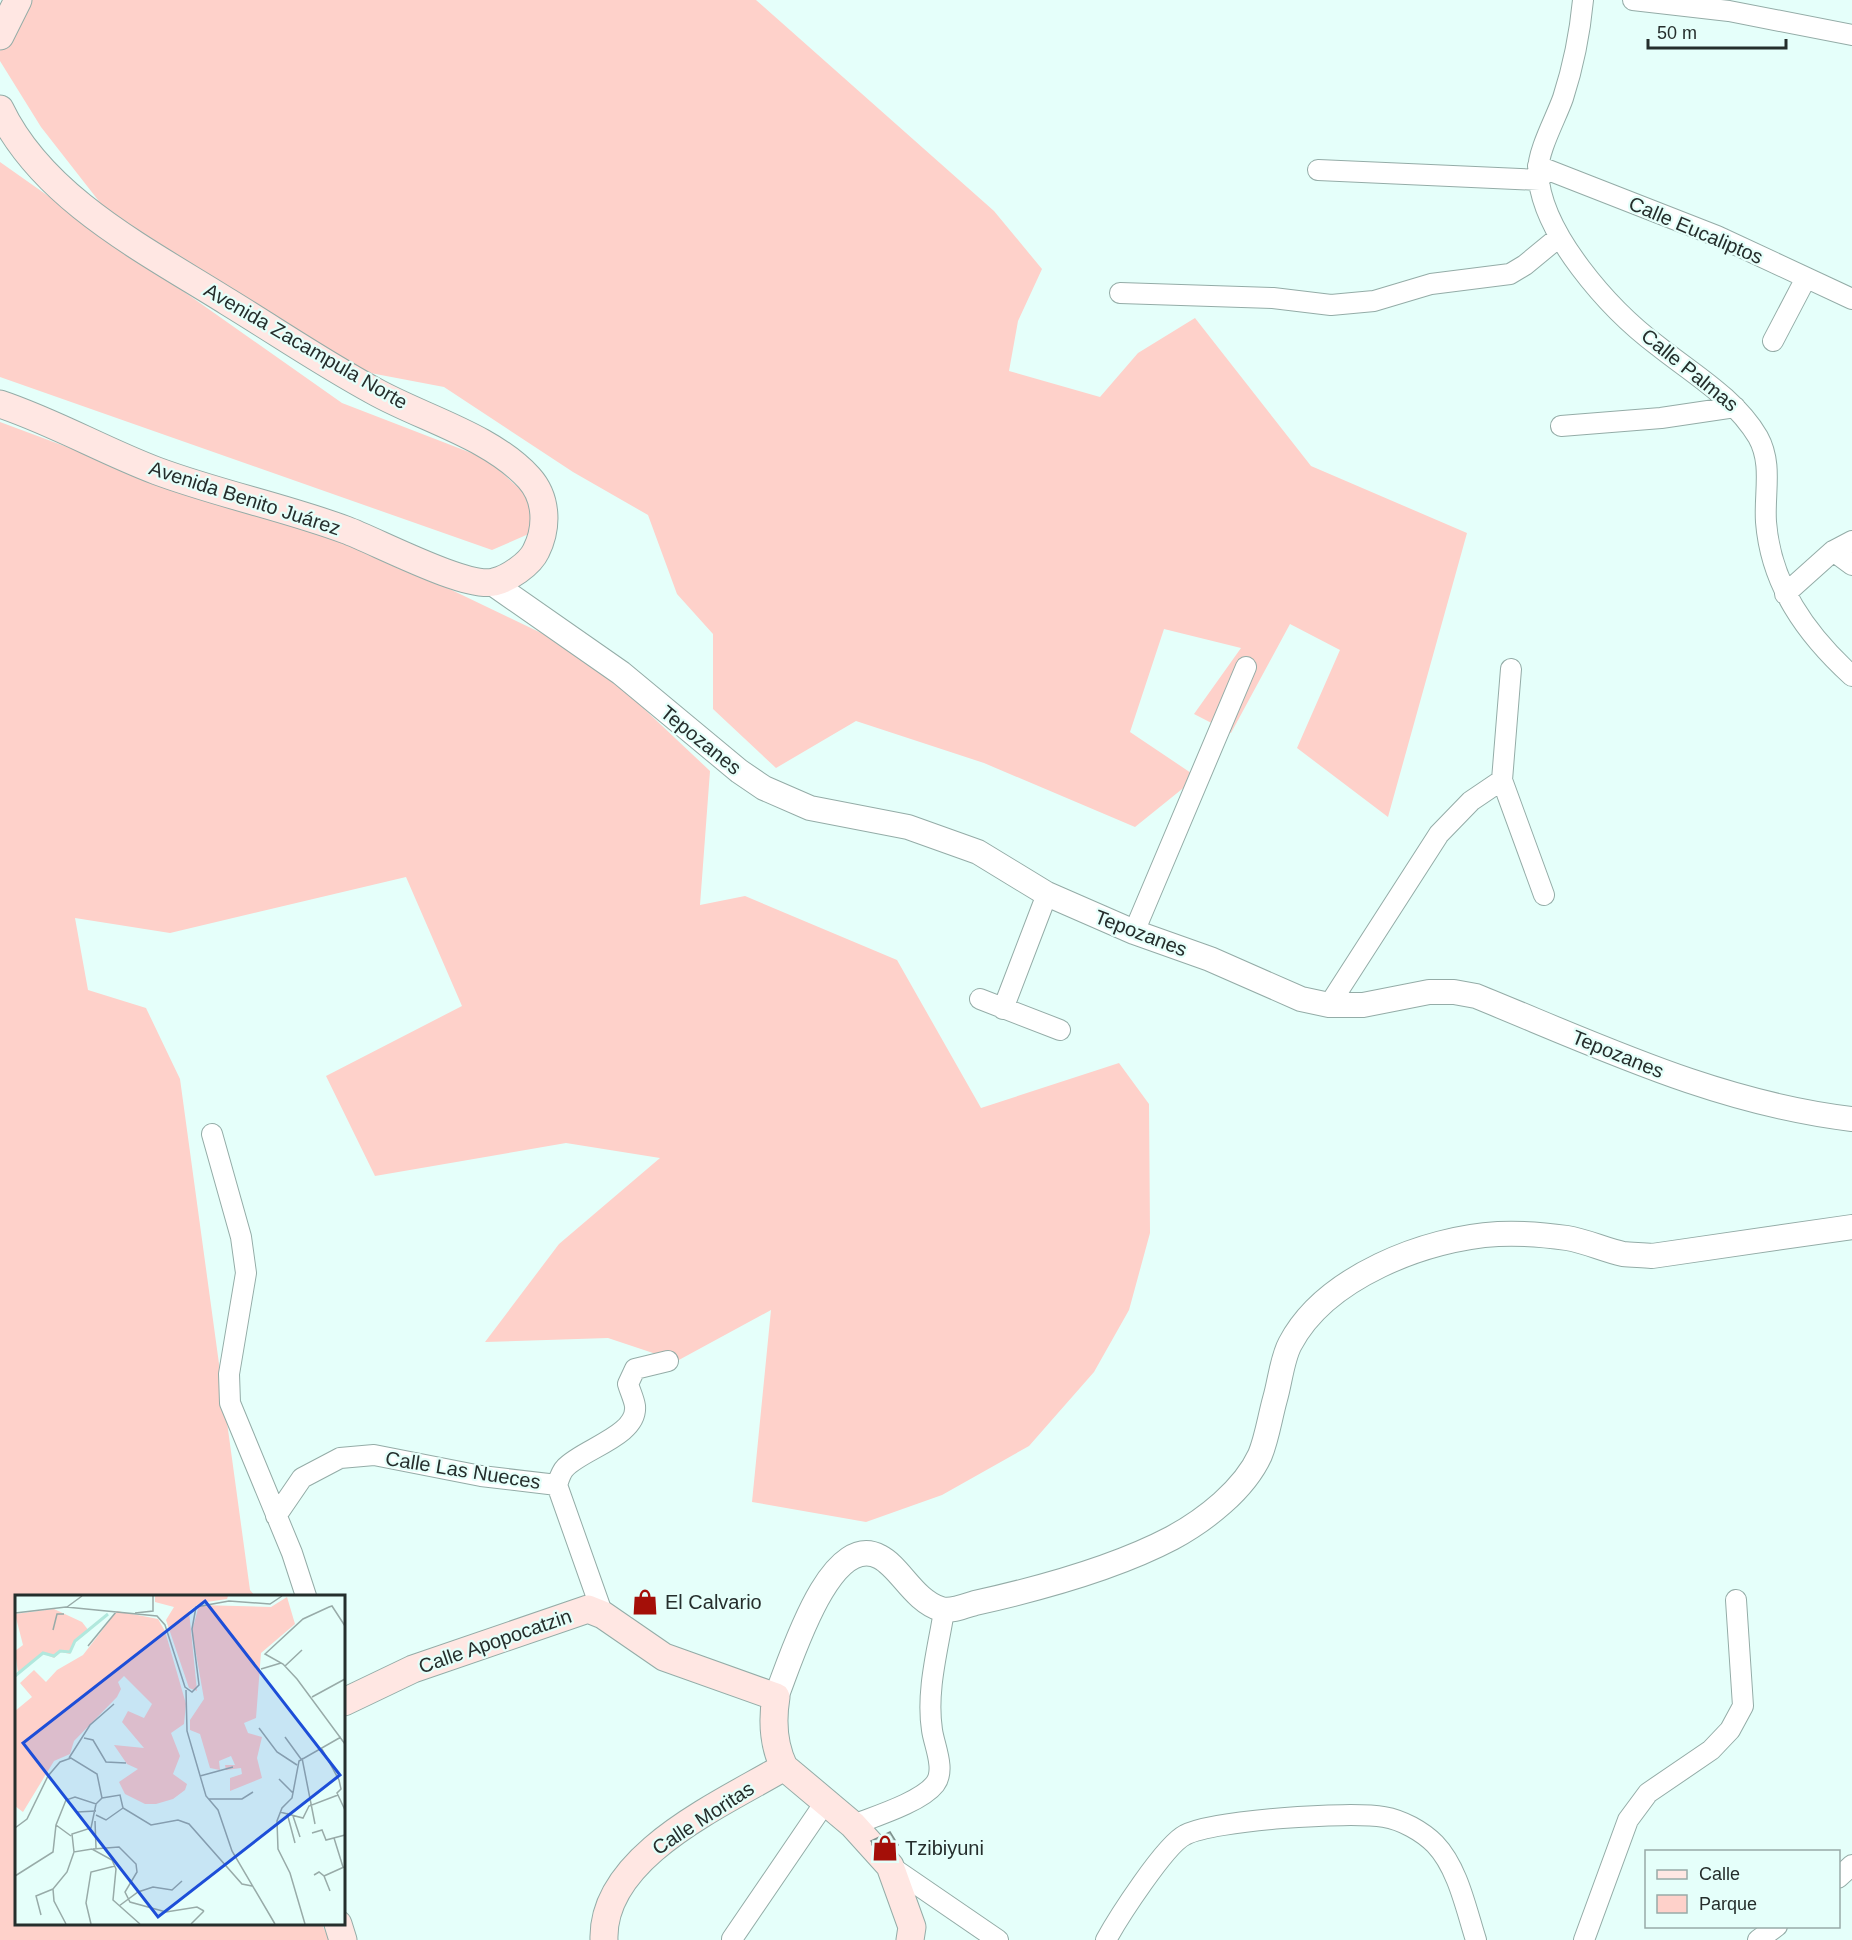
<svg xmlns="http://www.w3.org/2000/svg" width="1852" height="1940" font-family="Helvetica,sans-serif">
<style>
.green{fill:#fed1ca}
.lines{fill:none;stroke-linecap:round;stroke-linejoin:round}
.minor-casing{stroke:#94aca7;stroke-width:22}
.tertiary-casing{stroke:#94aca7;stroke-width:26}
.secondary-casing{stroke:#94aca7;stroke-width:29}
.minor{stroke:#fff;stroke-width:20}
.tertiary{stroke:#fff;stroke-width:24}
.secondary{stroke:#ffe7e3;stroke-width:27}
.wall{fill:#9db2ae}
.shaded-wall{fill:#7f918d}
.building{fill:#b6cfca;stroke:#7f918d;stroke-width:1.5}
.labels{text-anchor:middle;stroke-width:4.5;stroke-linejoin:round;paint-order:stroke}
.street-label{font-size:20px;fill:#252e2c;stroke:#e5fffa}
.poi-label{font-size:20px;fill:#252e2c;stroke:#e5fffa;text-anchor:start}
.inset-river{fill:none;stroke:#b1e8dd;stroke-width:3}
.inset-road{fill:none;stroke:#98aba8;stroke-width:1.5}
.view{fill:#1d4ed8;fill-opacity:0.15;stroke:#1d4ed8;stroke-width:3}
.inset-edge{fill:none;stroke:#252e2c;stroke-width:3}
</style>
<rect width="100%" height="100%" fill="#e5fffa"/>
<path class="green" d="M 28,0 L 756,0 L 994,211 L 1042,269 L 1018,321 L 1009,371 L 1100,397 L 1138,353 L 1195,318 L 1311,466 L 1467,533 L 1388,817 L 1297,748 L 1340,650 L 1290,624 L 1231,733 L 1194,714 L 1241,648 L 1164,629 L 1130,732 L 1197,777 L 1135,827 L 984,763 L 856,721 L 776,768 L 713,709 L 713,634 L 677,594 L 648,515 L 573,472 L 444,387 L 302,360 L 130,241 L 41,127 L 0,61 L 0,51 Z
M 0,162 L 342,403 L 487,459 L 556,522 L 492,550 L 0,377 Z
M 0,422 L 153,479 L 312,523 L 587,655 L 710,771 L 700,905 L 745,896 L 897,960 L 981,1108 L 1119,1063 L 1149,1104 L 1150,1233 L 1129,1310 L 1094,1372 L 1029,1446 L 942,1495 L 866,1522 L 752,1502 L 771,1310 L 677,1361 L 608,1338 L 485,1342 L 559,1244 L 660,1158 L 566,1143 L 375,1176 L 326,1076 L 462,1006 L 406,877 L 170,933 L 75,918 L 88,990 L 146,1008 L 180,1079 L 250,1590 L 255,1596 L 16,1596 L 16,1924 L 322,1924 L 329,1940 L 0,1940 Z"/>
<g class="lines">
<g class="minor-casing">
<path id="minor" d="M 1583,0 C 1580,32 1573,67 1563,98 C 1556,118 1538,150 1538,171 C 1540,233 1610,310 1658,346 C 1693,374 1735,398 1758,437 C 1773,464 1764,493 1766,522 C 1771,585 1806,634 1852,676
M 1633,0 L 1729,11 L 1852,35
M 1538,166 L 1717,236 L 1852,299
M 1318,170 L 1540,180
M 1120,293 L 1273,298 L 1331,305 L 1374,301 L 1431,284 L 1510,274 L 1525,265 L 1559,237
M 1773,341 L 1806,278
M 1561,426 L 1661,418 L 1735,407
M 1833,551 L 1852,565
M 1785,594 L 1833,551 L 1852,541
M 1502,780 L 1544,895
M 1134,932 L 1246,667
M 980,999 L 1060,1030
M 1329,1005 L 1439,834 L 1471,801 L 1502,780 L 1511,669
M 1003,1009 L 1047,894
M 212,1134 L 241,1237 L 246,1273 L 229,1374 L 230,1403 L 292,1553 L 306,1596
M 557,1485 C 559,1479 561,1472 565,1468 C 582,1449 638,1436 635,1406 C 634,1399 630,1391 628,1384 L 635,1369 L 668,1361
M 557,1485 L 603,1615
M 276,1516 L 302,1478 L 340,1458 L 374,1455 L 481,1476 L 557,1485
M 853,1825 C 876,1816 921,1802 935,1784 C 946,1770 934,1745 932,1730 C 926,1691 938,1649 944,1611
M 890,1866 L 998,1940
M 1838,1878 L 1852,1865
M 732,1939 L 826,1801
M 1106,1940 C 1118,1918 1165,1845 1185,1835 C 1213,1820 1350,1811 1384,1817 C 1402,1820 1422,1831 1435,1844 C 1458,1868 1466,1909 1476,1940
M 1584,1940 L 1628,1820 L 1648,1793 L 1711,1750 L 1730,1730 L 1743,1706 L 1736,1600
M 1758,1940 L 1777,1926"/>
</g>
<g class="tertiary-casing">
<path id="tertiary" d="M 492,583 L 621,673 L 739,771 L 764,788 L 810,808 L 908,827 L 978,852 L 1047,894 L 1134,932 L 1210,959 L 1301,999 L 1329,1005 L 1363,1005 L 1429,992 L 1454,992 L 1476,996 C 1599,1046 1717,1103 1852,1119
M 776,1697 C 789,1666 829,1529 880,1557 C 900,1567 914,1601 941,1609 C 950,1612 965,1606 975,1603 C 1038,1589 1115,1568 1172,1538 C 1205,1520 1244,1490 1260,1455 C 1267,1438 1270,1417 1275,1399 C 1280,1382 1282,1359 1290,1344 C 1325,1277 1426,1238 1498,1234 C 1519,1233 1546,1235 1567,1238 C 1586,1241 1604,1250 1623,1254 C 1632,1255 1642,1255 1652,1256 L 1852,1227"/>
</g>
<g class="secondary-casing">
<path id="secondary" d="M 0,36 L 18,0
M 0,109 C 43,199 147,251 228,302 C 277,332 324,364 374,391 C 422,418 491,436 529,478 C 547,498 548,527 536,551 C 530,564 508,579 494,582 C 466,589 376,541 346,530 C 284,507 219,494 157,471 C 104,451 54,422 0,404
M 344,1702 L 413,1669 L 588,1609 L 603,1615 L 664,1657 L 776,1697 C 772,1721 773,1744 784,1767 C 722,1804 601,1856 604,1940
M 784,1767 L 853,1825 L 890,1866 L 912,1927 L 910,1940
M 338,1924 L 343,1940"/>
</g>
<use href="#minor" class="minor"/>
<use href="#tertiary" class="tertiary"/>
<use href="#secondary" class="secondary"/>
</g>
<path class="wall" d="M 871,1841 L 898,1850 L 881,1856 L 871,1845 Z"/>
<path class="shaded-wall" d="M 898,1845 L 898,1850 L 881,1856 L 881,1852 Z"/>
<path class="building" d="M 890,1832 L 898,1845 L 881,1852 L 871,1841 Z"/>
<defs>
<g id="shop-bare" transform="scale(2.07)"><path d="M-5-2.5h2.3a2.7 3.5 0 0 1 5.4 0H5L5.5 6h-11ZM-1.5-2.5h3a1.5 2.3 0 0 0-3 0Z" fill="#a40f08" stroke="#e5fffa" stroke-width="2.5" paint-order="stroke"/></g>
</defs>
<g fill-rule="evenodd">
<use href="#shop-bare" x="645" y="1602"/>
<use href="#shop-bare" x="885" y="1848"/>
</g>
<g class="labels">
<g class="street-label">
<text transform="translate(1696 230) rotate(23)" y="7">Calle Eucaliptos</text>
<text transform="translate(306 346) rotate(30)" y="7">Avenida Zacampula Norte</text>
<text transform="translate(1690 370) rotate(39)" y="7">Calle Palmas</text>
<text transform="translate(245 498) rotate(18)" y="7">Avenida Benito Juárez</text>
<text transform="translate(701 740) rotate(39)" y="7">Tepozanes</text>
<text transform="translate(1141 933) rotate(21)" y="7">Tepozanes</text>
<text transform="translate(1618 1054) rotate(22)" y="7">Tepozanes</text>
<text transform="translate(463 1470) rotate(9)" y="7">Calle Las Nueces</text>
<text transform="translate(495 1641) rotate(-19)" y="7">Calle Apopocatzin</text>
<text transform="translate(703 1818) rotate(-33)" y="7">Calle Moritas</text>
</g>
<g class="poi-label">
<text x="665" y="1609">El Calvario</text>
<text x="905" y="1855">Tzibiyuni</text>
</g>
</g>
<g transform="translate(15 1595)">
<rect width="330" height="330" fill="#e5fffa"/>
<path d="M 140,1 L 213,1 L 212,4 L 185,8 L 174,16 L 182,96 L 174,93 L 151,25 L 159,12 L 140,7 ZM 272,2 L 280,29 L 246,58 L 241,123 L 229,128 L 233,138 L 247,142 L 242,163 L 247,183 L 215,196 L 215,183 L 227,179 L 226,173 L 211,175 L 210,170 L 220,170 L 216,161 L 204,166 L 205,175 L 195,173 L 185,139 L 175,135 L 175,125 L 189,104 L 177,36 L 184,10 L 256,12 ZM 39,14 L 67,27 L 74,36 L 61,46 L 55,59 L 46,57 L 39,63 L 29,59 L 3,78 L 0,56 L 8,50 L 0,19 ZM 102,16 L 143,24 L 150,36 L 171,109 L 169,129 L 156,138 L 165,161 L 158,179 L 172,189 L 170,195 L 158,204 L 141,209 L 130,209 L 110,199 L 104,187 L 123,174 L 112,169 L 99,150 L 129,153 L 107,127 L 113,116 L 129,123 L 137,109 L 109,81 L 103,87 L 106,94 L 102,102 L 59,146 L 55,159 L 39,166 L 8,217 L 0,211 L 0,116 L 17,102 L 5,88 L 19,75 L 31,87 L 42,75 L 68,60 Z" fill="#fed1ca"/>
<path class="inset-river" d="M 0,81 L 28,58 L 39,61 L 45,56 L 55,57 L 60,46 L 93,19"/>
<path class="inset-road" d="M 52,12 L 67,1M 0,18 L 51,12 L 142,21 L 150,30 L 170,92 L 177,97 L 184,90 L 177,34 L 181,12 L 214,6 L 255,9 L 267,1M 120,18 L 138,16 L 138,1M 330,31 L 317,11 L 314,12 L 288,24 L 250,59 L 268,69 L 282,84 L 330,149M 38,35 L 42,19 L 49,19M 73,51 L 101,17M 270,71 L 287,55M 246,74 L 266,68M 171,95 L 172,136 L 191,201 L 203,215 L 217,256 L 260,329M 297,102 L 330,84M 244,133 L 262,157 L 282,170M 270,142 L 286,164M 69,143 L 78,145 L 91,167 L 111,168M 307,154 L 324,185 L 326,194 L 322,198 L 330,215M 54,163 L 75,130 L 99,109M 287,163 L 300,229M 185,181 L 218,172M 264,184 L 278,198M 87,203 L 105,200 L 108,213 L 136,230 L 163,225 L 174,229 L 227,289 L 237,291M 194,204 L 227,204 L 238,197M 81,209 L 76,233 L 57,239 L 59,257 L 77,254 L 97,265 L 101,274 L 98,305 L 125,329M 62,217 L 81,216M 265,217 L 288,223 L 294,211 L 323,200M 272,218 L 280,248M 81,220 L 91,225 L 108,213M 278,221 L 285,242M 80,226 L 81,253M 41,230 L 56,241M 0,233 L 12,224 L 33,181 L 45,167 L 56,163 L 82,179 L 87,203 L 81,209 L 60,202 L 51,205 L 41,230 L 38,257 L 0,281M 297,238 L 307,235 L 311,245 L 330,240M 319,243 L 328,272M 78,254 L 104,252 L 121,269 L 122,277 L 110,297 L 115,307 L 151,317 L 182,312 L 189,316M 299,280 L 304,277 L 309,281 L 315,296M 309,281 L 329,272M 38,294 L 52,277 L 59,257M 38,294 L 39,306 L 51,329M 104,311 L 123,297 L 138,292 L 157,295 L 167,286M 26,320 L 21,301 L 38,294M 76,329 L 71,308 L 76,277 L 100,271M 176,329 L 189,316M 290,329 L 275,278 L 263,254 L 262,226 L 267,213 L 277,203 L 284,166 L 326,142"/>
<path class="view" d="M 190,6 L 325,180 L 143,322 L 8,148 Z"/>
<rect width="330" height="330" class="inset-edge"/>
</g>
<rect x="1645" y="1850" width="195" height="78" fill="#e5fffa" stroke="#98aba8" stroke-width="1.5"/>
<rect x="1657" y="1870" width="30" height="9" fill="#ffe7e3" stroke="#98aba8" stroke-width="1.5"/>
<text x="1699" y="1880" font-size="18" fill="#252e2c">Calle</text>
<rect x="1657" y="1895" width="30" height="18" fill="#fed1ca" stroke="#98aba8" stroke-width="1.5"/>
<text x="1699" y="1910" font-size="18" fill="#252e2c">Parque</text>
<path d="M1648 39v9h138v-9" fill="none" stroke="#252e2c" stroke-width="3"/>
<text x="1657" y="39" font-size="18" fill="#252e2c" stroke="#e5fffa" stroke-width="4.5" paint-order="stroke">50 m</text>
</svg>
